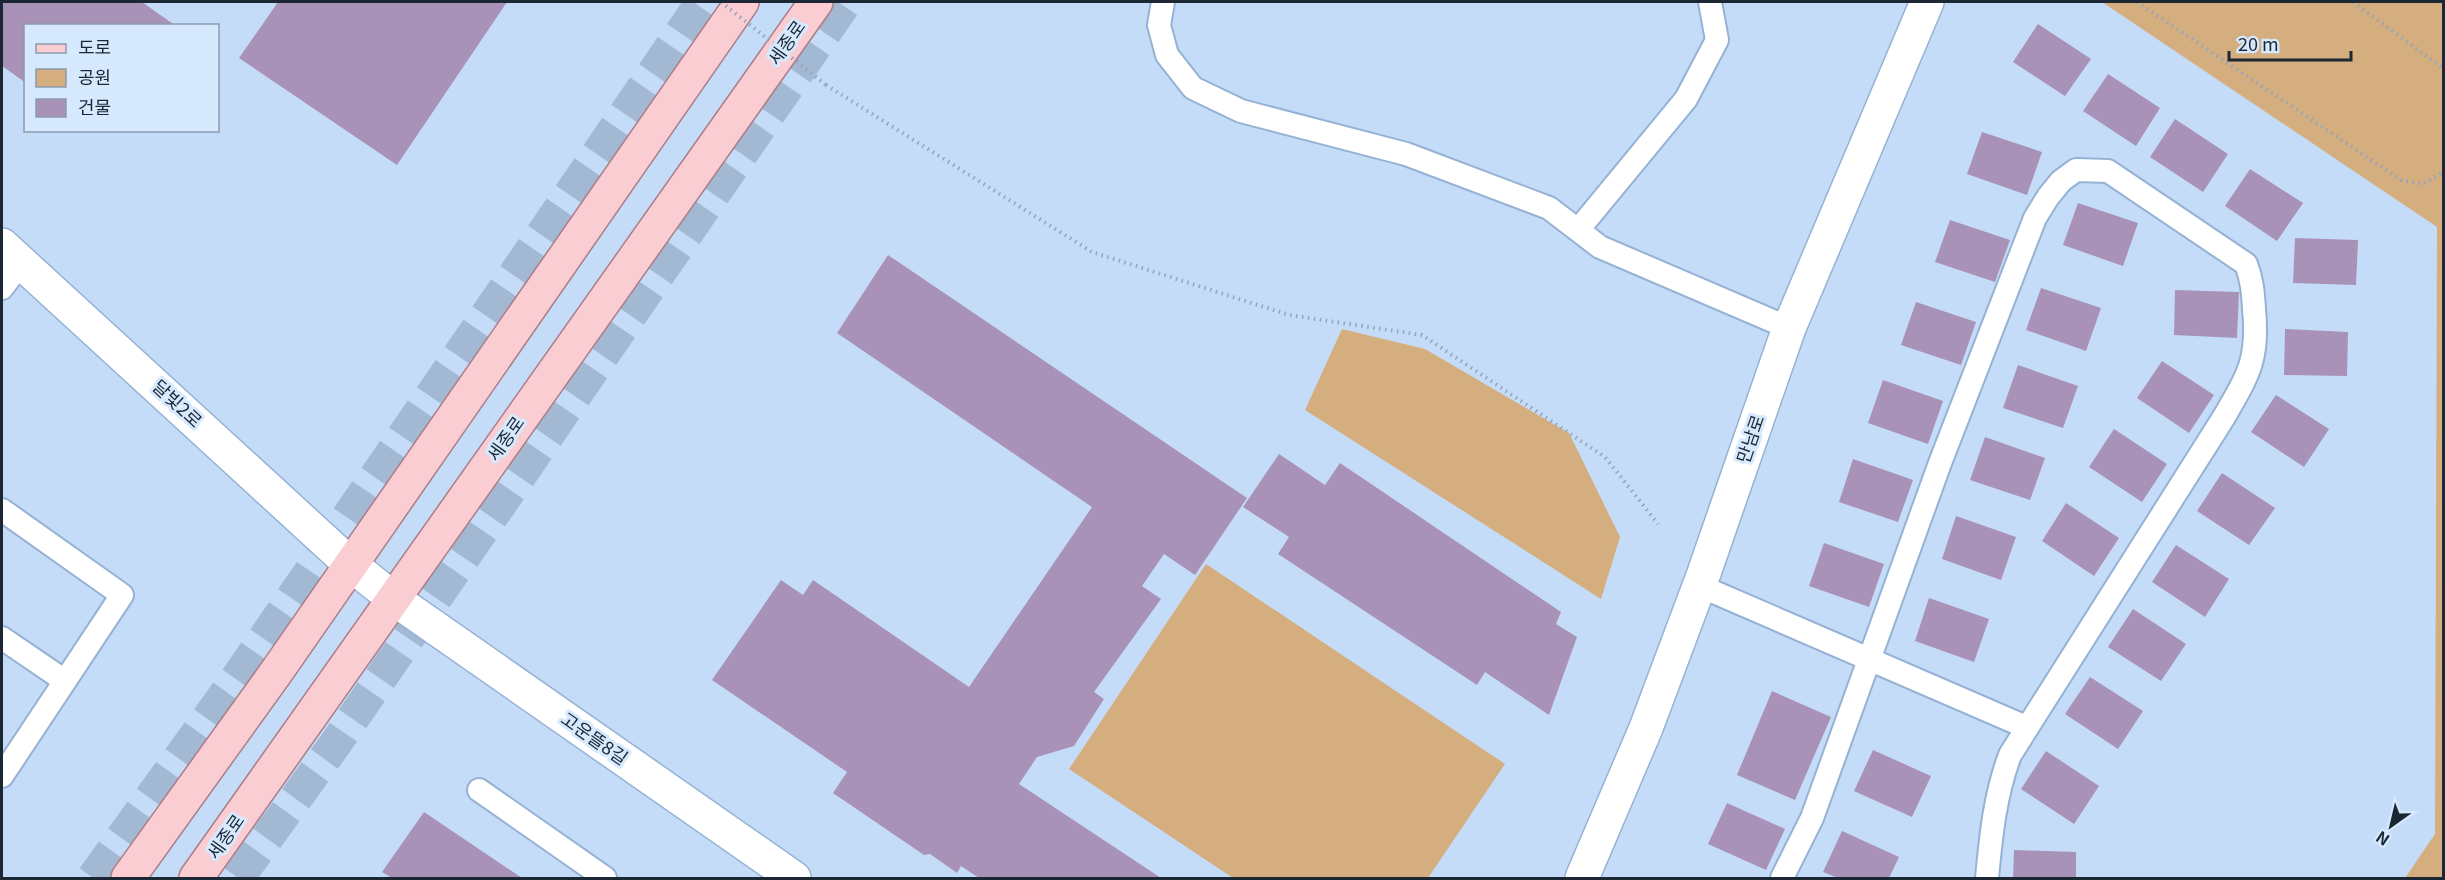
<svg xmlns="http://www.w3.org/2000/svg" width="2445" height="880" font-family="Georgia,'Noto Sans KR',serif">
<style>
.green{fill:#d4ae7e}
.building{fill:#a992b7}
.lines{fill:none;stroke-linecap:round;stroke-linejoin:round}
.trunk-tunnel{stroke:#a3b8d2;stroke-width:33;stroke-dasharray:33 16;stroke-linecap:butt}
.service-casing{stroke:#95b2d4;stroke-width:26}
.minor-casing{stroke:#95b2d4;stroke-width:36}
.tertiary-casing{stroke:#95b2d4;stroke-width:36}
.primary-casing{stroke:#aa7d87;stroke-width:36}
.path{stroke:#91a5bd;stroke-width:4;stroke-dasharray:1.5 4.5;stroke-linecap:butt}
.service{stroke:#fff;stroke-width:22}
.minor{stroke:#fff;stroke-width:33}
.tertiary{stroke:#fff;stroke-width:33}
.primary{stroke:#facdd2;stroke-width:33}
.path-bridge{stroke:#91a5bd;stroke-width:4;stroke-dasharray:1.5 4.5;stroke-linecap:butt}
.labels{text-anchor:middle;stroke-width:6;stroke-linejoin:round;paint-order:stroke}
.street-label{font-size:18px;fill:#1c2734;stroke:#d7e9fe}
</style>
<rect width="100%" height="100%" fill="#c5dcf9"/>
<path class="green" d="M 2102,2 L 2443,2 L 2443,878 L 2405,878 L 2435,834 L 2437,227 Z
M 1342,329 L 1425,349 L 1569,433 L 1620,537 L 1601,599 L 1305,410 Z
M 1206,564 L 1505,764 L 1428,878 L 1233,878 L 1069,769 Z"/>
<path class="building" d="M 2,2 L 142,2 L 176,26 L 26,26 L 26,83 L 2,66 Z
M 278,2 L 507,2 L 397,165 L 239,58 Z
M 2038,24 L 2091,59 L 2065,96 L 2013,62 Z
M 2108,74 L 2160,108 L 2136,146 L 2083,111 Z
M 2175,119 L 2228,154 L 2203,192 L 2150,157 Z
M 1982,132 L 2042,152 L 2027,195 L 1967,174 Z
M 2250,169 L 2303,203 L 2277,241 L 2225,206 Z
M 2078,203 L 2138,223 L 2123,266 L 2063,245 Z
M 1950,220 L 2010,240 L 1995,282 L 1935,262 Z
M 2295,238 L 2358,240 L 2356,285 L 2293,283 Z
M 888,255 L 1247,498 L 1195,575 L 1164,554 L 1142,586 L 1161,599 L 1094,692 L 1104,699 L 1074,746 L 1037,757 L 1019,784 L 1161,878 L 979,878 L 961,866 L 957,873 L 930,854 L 924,855 L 833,793 L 847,772 L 712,680 L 781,580 L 803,595 L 813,580 L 969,687 L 1092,507 L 837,333 Z
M 2041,288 L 2101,308 L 2086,351 L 2026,330 Z
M 2175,290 L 2239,292 L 2237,338 L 2174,335 Z
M 1916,302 L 1976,322 L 1961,365 L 1901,345 Z
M 2285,329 L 2348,332 L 2347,376 L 2284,375 Z
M 2162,361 L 2214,395 L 2189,433 L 2137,398 Z
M 2018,365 L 2078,386 L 2063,428 L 2003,408 Z
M 1883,380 L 1943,401 L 1928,444 L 1868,423 Z
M 2276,395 L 2329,429 L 2304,467 L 2251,432 Z
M 2114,429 L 2167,464 L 2142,502 L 2089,467 Z
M 1985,437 L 2045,458 L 2030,500 L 1970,480 Z
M 1279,454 L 1325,485 L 1340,463 L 1561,612 L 1556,624 L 1577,637 L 1549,715 L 1485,672 L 1477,685 L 1278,554 L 1289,537 L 1243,507 Z
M 1853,459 L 1913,480 L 1898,522 L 1839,502 Z
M 2222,473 L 2275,508 L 2249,545 L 2197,511 Z
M 2066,503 L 2119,538 L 2094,576 L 2042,541 Z
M 1956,516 L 2016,537 L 2001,580 L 1942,559 Z
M 1824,543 L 1884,564 L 1869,607 L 1809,586 Z
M 2176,545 L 2229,579 L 2205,617 L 2152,582 Z
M 1929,598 L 1989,619 L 1974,662 L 1915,641 Z
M 2133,609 L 2186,644 L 2161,681 L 2108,647 Z
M 2090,677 L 2143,711 L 2118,749 L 2065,714 Z
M 1772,691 L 1831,717 L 1795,800 L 1737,775 Z
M 1873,750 L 1931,776 L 1912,817 L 1854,791 Z
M 2046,751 L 2099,786 L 2074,824 L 2021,789 Z
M 1727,803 L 1785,829 L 1766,870 L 1708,844 Z
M 424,812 L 522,878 L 392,878 L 382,872 Z
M 1842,831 L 1899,857 L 1889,878 L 1838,878 L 1823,872 Z
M 2014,850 L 2076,852 L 2076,878 L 2013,878 Z"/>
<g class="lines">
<path class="trunk-tunnel" d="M 93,878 L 239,675 L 702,2
M 238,878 L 336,743 L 846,2"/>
<g class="service-casing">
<path id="service" d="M 1163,2 L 1159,25 L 1167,55 L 1193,88 L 1241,111 L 1406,154 L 1549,208 L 1600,247 L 1789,328
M 1578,230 L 1686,99 L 1717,40 L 1710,2
M 2,288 L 21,263
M 2,510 L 122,595 L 2,776
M 1700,586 L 2026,727
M 2,638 L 65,681
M 479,790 L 605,878
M 1782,878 L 1812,818 L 1940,463 L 2035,218 L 2048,197 L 2061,181 L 2076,170 L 2108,171 L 2246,264 C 2252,279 2253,293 2254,309 C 2259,360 2248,375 2224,417 L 2010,755 C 1995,795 1991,835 1987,878"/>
</g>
<g class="minor-casing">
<path id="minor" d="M 394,599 L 794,878"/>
</g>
<g class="tertiary-casing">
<path id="tertiary" d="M 2,245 L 350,564 L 394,599
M 1582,878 L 1646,728 L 1704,573 L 1789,328 L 1927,2"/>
</g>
<g class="primary-casing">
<path id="primary" d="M 128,878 L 277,671 L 742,2
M 196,878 L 816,2"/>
</g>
<path class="path" d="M 2137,2 L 2401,180 L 2423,184 L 2444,172
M 2353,2 L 2444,69
M 826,85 L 1092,252 L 1289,315 L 1422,335 L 1605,457 L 1658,524"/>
<use href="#service" class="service"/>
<use href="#minor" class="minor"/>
<use href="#tertiary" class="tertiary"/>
<use href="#primary" class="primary"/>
<path class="path-bridge" d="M 721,2 L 826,85"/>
</g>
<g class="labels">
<g class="street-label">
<text transform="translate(787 43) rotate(-55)" y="6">세종로</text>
<text transform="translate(177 404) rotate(43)" y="6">달빛2로</text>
<text transform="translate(506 439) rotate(-55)" y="6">세종로</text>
<text transform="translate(1751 439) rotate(-71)" y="6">만남로</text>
<text transform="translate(594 739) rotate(35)" y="6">고운뜰8길</text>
<text transform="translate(226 837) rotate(-55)" y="6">세종로</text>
</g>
</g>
<rect width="2445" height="880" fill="none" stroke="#1c2734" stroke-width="6"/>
<rect x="24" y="24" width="195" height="108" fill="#d7e9fe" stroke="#8c9bad" stroke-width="1.5"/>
<rect x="36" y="44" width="30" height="9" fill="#facdd2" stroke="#8c9bad" stroke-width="1.5"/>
<text x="78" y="54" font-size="18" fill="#1c2734">도로</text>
<rect x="36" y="69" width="30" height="18" fill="#d4ae7e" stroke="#8c9bad" stroke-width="1.5"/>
<text x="78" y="84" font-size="18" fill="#1c2734">공원</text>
<rect x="36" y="99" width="30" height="18" fill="#a992b7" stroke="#8c9bad" stroke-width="1.5"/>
<text x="78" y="114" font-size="18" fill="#1c2734">건물</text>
<g transform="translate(2391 826) rotate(214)" stroke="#d7e9fe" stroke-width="4.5" paint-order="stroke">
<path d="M0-4.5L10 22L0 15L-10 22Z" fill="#1c2734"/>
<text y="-9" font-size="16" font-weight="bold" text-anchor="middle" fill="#1c2734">N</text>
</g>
<path d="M2229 51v9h122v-9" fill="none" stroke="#1c2734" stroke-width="3"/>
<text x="2238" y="51" font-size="18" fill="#1c2734" stroke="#d7e9fe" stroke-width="4.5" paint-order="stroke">20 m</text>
</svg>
